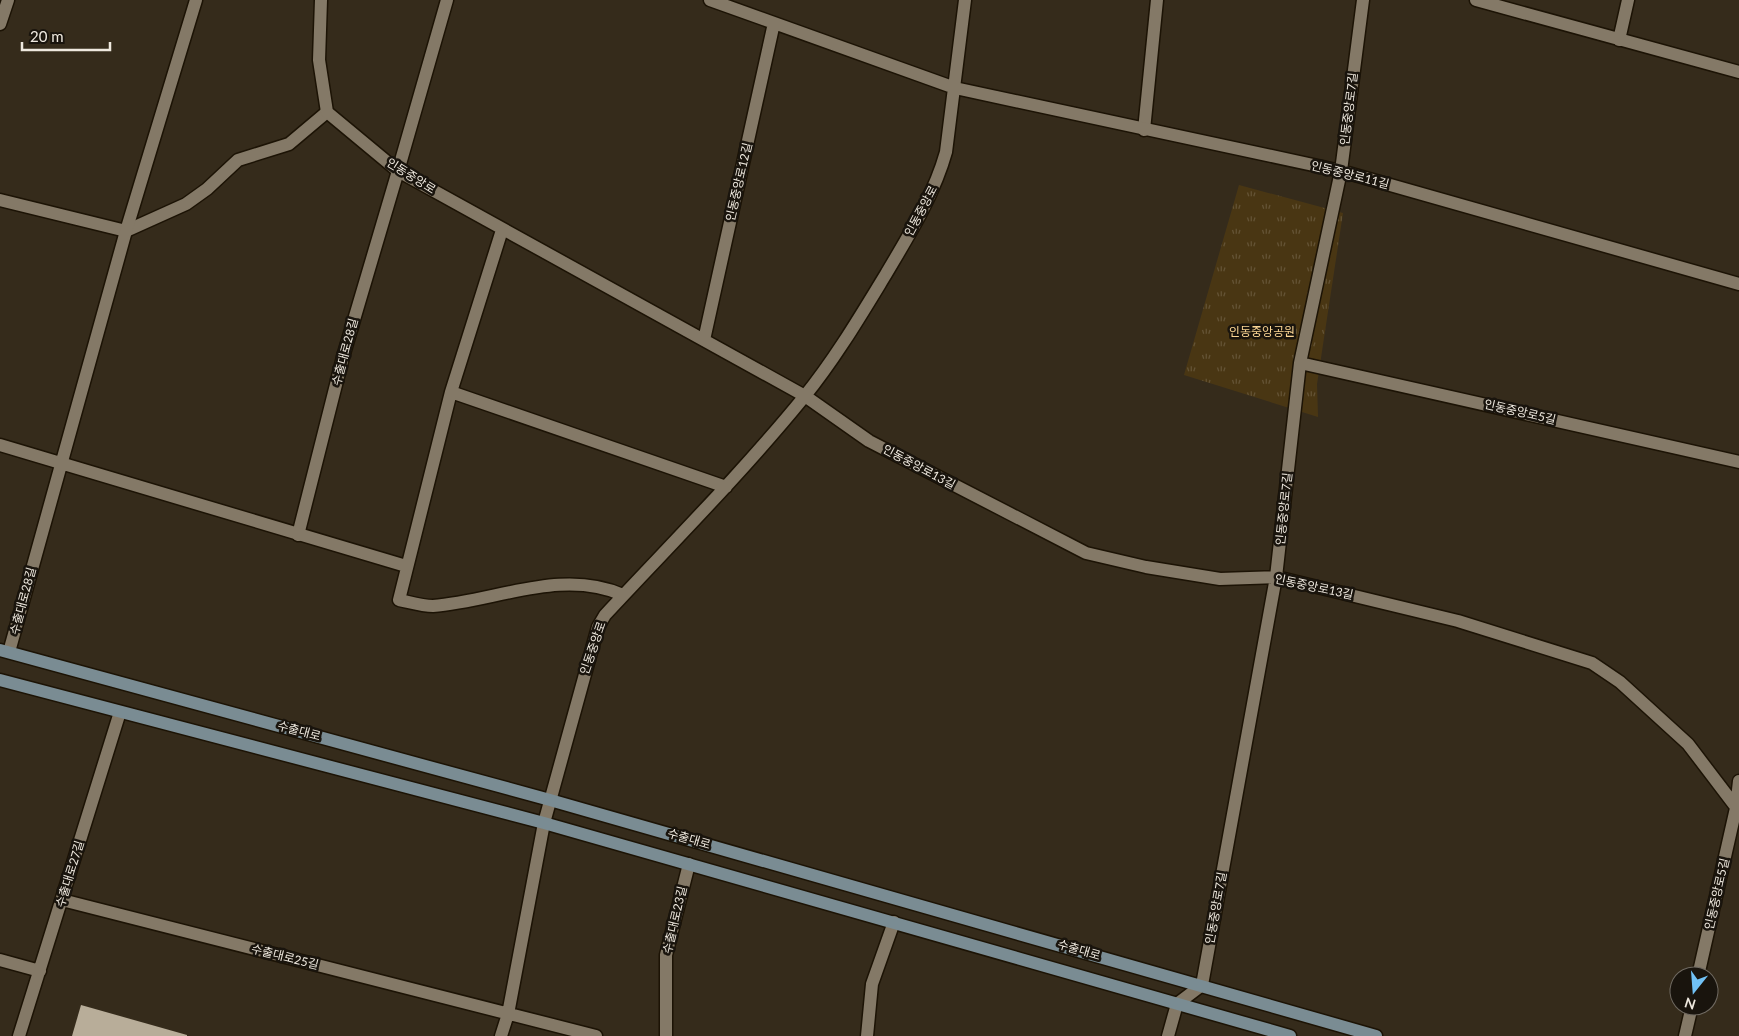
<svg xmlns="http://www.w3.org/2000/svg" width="1739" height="1036" font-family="Lato,'Noto Sans KR',sans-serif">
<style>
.park{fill:url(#park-tufts)}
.building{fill:#b8ad99;filter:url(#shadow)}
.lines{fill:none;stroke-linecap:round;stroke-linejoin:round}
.lane-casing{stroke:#1c1305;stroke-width:15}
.street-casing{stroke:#1c1305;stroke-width:15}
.secondary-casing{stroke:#1c1305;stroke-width:15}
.lane{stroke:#847967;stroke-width:12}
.street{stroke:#847967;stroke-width:12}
.secondary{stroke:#7a8c93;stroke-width:12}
.labels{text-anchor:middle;stroke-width:5;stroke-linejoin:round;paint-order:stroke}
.street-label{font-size:12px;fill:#efe9df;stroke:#19140d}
.park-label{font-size:12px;fill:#fcd694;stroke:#19140d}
</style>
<defs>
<pattern id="park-tufts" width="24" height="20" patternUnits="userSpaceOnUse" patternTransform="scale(1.25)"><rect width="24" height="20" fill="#493613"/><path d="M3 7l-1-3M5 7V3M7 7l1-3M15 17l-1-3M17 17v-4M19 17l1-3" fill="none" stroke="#645335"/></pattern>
<filter id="shadow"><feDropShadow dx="3" dy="5.5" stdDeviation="0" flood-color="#0009"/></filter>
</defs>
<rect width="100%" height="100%" fill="#352b1b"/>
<path class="park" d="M 1239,185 L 1343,213 L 1317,384 L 1318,417 L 1184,375 Z"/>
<path class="building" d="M 81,1005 L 187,1035 L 187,1036 L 72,1036 Z"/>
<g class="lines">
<g class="lane-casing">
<path id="lane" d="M 1476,0 L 1739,72
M 1619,40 L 1628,0
M 1144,130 L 1157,0
M 0,200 L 126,231 L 186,204 L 207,189 L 238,160 L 289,144 L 327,112
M 298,535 L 343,357 L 398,171
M 867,1036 L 872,984 L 894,922"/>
</g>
<g class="street-casing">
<path id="street" d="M 321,0 L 319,60 L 327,112 L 398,171 L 805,396 L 869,441 L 1086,553 L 1146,567 L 1220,579 L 1276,577 L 1458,621 L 1592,663 L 1620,682 L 1688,744 L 1739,811
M 710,0 L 955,88 L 1341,171 L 1739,284
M 0,24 L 8,0
M 398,171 L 447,0
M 502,230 L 451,392 L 399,600 C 409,602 422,606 433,606 C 496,601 562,568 623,595
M 704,340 L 774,23
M 1300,363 L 1739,462
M 451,392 L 726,487
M 0,445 L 406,566
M 9,652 L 126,231 L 196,0
M 62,900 L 596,1036
M 0,960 L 40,971
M 1698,976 L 1736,808 L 1739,781
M 19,1036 L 120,712
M 501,1036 L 508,1014 L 544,823 L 598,627 L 605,615 C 672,543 742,473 804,397 C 835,359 861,315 886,274 C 909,235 934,195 946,152 L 965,0
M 666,1036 L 666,955 L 689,864
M 1168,1036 L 1177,1004 L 1202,985 L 1276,577 L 1300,363 L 1341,171 L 1363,0
M 1685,1036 L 1692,1006"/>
</g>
<g class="secondary-casing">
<path id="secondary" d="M 0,650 L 550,800 L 1376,1036
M 0,680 L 544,823 L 1290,1036"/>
</g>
<use href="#lane" class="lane"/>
<use href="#street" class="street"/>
<use href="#secondary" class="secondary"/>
</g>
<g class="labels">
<g class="street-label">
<text transform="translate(1349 109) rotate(-83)" y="4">인동중앙로7길</text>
<text transform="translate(1350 175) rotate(14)" y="4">인동중앙로11길</text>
<text transform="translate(411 176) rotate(32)" y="4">인동중앙로</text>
<text transform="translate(739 182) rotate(-77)" y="4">인동중앙로12길</text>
<text transform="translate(921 211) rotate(-62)" y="4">인동중앙로</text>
<text transform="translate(345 352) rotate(-75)" y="4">수출대로28길</text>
<text transform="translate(1520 412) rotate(13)" y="4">인동중앙로5길</text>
<text transform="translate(919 467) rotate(28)" y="4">인동중앙로13길</text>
<text transform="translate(1284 509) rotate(-84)" y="4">인동중앙로7길</text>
<text transform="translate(1314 587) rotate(12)" y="4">인동중앙로13길</text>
<text transform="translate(23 601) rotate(-75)" y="4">수출대로28길</text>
<text transform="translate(593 648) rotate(-71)" y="4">인동중앙로</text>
<text transform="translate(299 731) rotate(15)" y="4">수출대로</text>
<text transform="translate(689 839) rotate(16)" y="4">수출대로</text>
<text transform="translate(70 874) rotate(-73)" y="4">수출대로27길</text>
<text transform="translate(1717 894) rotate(-77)" y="4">인동중앙로5길</text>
<text transform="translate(1216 908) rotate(-80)" y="4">인동중앙로7길</text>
<text transform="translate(675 920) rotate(-77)" y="4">수출대로23길</text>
<text transform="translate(1079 950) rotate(16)" y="4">수출대로</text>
<text transform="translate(285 957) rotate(14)" y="4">수출대로25길</text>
</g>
<g class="park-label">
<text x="1262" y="336">인동중앙공원</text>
</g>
</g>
<g transform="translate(1694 991) rotate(197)"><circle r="24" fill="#19140d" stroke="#6f6961"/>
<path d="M0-4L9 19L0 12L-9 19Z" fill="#71c1f5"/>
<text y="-8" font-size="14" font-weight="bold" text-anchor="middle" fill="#efe9df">N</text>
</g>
<path d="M22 42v8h88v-8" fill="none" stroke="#efe9df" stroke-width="2.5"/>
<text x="30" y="42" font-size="15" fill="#efe9df" stroke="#19140d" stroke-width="4" paint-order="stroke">20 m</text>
</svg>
